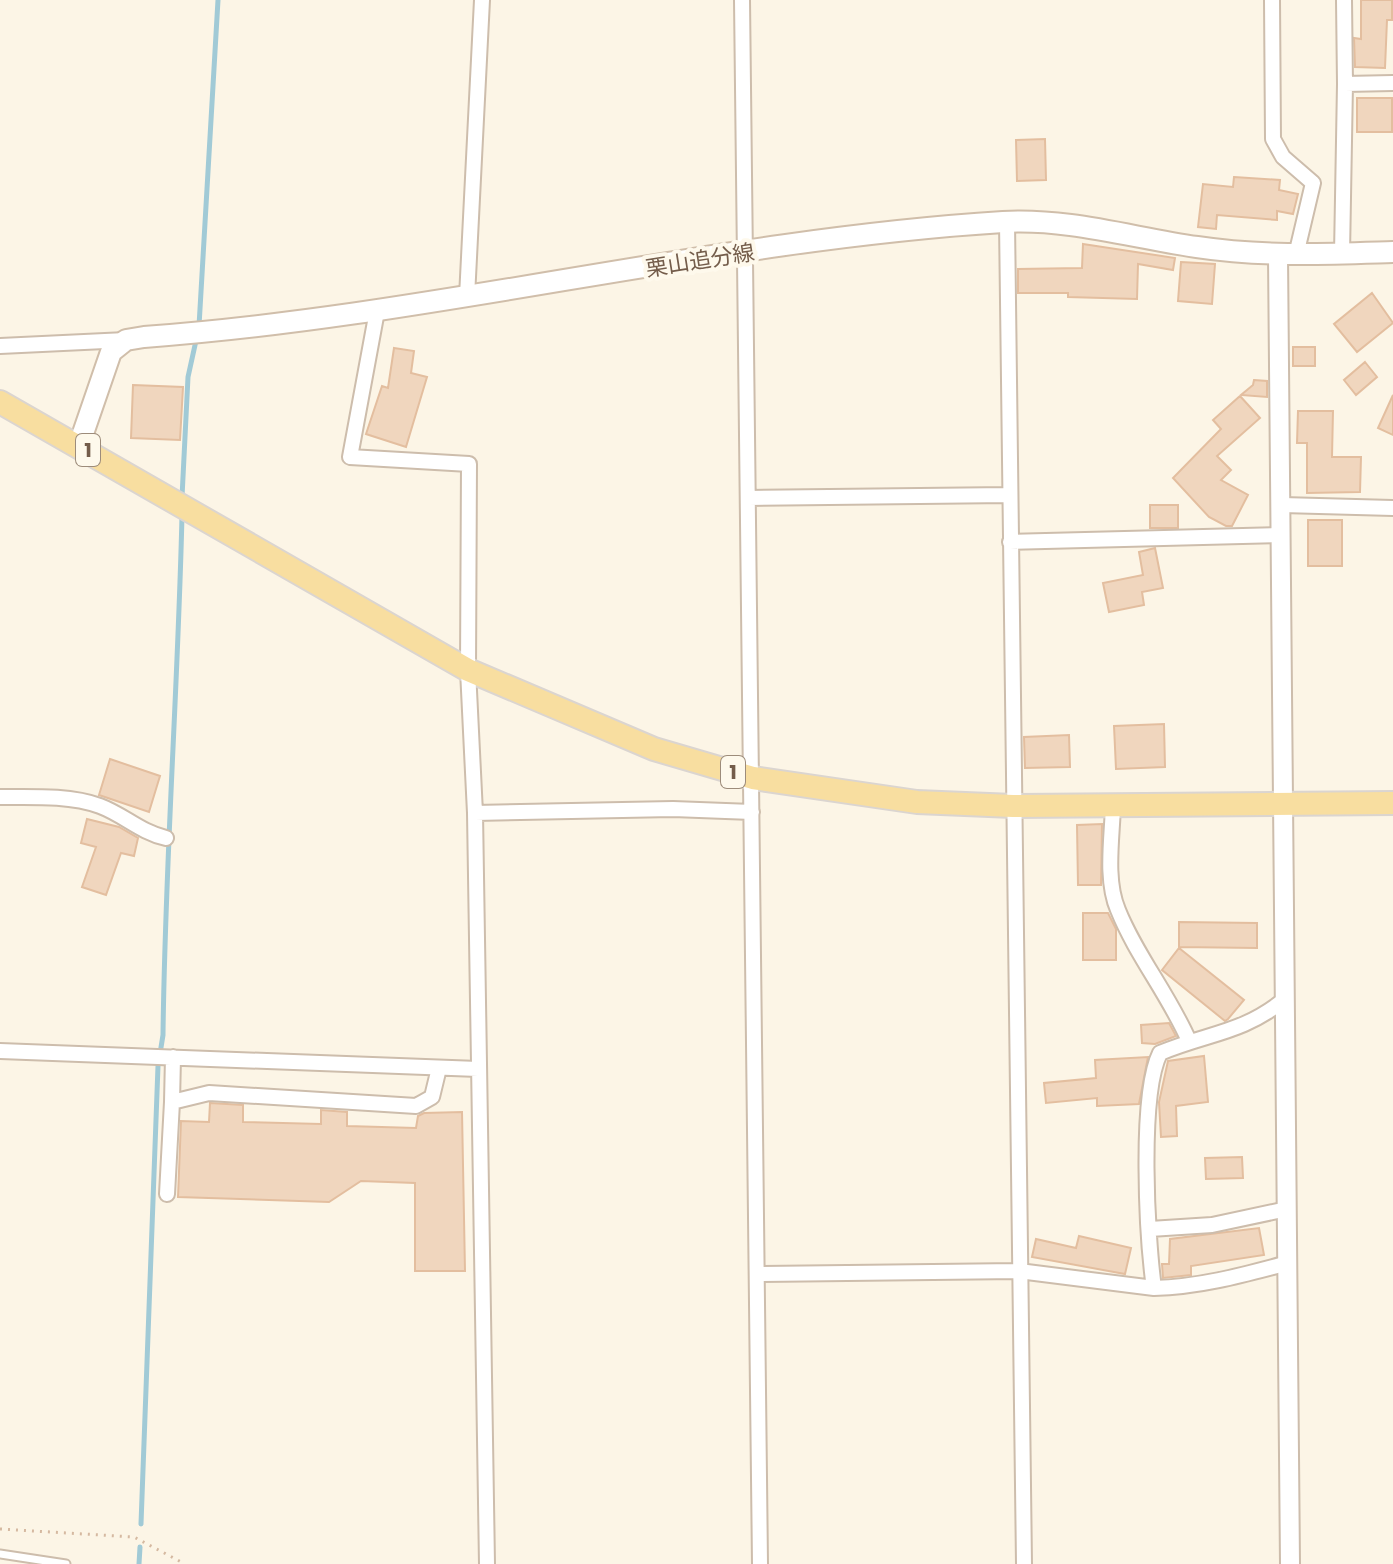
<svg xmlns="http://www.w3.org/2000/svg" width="1393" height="1564" font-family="Poppins,'Noto Sans JP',sans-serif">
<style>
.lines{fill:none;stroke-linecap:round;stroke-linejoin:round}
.stream{stroke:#a1cad6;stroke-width:5}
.building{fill:#f0d6be;stroke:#e3be9f;stroke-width:2}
.service-casing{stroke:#cdbdac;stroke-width:11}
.minor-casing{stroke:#cdbdac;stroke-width:18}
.tertiary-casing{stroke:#cdbdac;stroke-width:22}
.secondary-casing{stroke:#d0beaa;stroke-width:24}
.primary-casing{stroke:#dbd5d0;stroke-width:26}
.path{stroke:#d5b9a1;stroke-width:3;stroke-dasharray:2 6;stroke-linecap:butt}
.service{stroke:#fff;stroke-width:7}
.minor{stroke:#fff;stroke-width:14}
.tertiary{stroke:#fff;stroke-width:18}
.secondary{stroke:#fff;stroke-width:20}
.primary{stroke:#f8dea0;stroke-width:22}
.labels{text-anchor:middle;stroke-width:8;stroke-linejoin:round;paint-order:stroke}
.shield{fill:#fef9ec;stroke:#9d8c7b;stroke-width:2}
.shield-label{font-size:20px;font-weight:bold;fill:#745d4b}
.street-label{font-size:22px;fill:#745d4b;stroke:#fef9ec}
</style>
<rect width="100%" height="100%" fill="#fcf5e6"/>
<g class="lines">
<path class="stream" d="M 199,326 L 218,0
M 182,497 L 188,377 L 197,336
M 141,1524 L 158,1066 L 163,1035 C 165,861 178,689 182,515
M 139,1564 L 140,1547"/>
</g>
<path class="building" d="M 1361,0 L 1392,0 L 1392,20 L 1387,20 L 1385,68 L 1355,67 L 1354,38 L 1361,39 Z
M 1357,98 L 1392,98 L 1392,132 L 1357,132 Z
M 1045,139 L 1046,180 L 1017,181 L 1016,140 Z
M 1234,177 L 1280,180 L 1279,190 L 1298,194 L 1293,214 L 1277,211 L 1277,220 L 1217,215 L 1216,229 L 1198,227 L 1203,184 L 1233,187 Z
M 1083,244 L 1175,258 L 1173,270 L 1138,264 L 1137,299 L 1068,297 L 1068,293 L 1018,293 L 1018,269 L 1082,268 Z
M 1181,262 L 1215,264 L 1212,304 L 1178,301 Z
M 1372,293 L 1393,323 L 1357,352 L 1334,324 Z
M 1293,347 L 1315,347 L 1315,366 L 1293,366 Z
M 394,348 L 414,351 L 411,373 L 427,377 L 406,447 L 366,434 L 382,386 L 388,388 Z
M 1365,362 L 1377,377 L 1356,395 L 1344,380 Z
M 1254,380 L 1267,381 L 1267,397 L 1241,395 L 1253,385 Z
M 133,385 L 183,387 L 180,440 L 131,438 Z
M 1393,395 L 1393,435 L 1378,428 Z
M 1240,396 L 1260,418 L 1217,456 L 1231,470 L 1221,480 L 1248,495 L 1232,526 L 1226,526 L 1209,517 L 1173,478 L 1221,429 L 1213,420 Z
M 1298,411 L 1333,411 L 1332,457 L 1361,457 L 1360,492 L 1307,493 L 1307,443 L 1297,443 Z
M 1150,505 L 1178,505 L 1178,528 L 1150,528 Z
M 1308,520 L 1342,520 L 1342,566 L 1308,566 Z
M 1155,548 L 1163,588 L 1142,592 L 1144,605 L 1109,612 L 1103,583 L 1143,575 L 1139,552 Z
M 1164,724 L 1165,767 L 1116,769 L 1114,726 Z
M 1069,735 L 1070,767 L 1025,768 L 1024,737 Z
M 110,759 L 160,776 L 149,812 L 99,795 Z
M 87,819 L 119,827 L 138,838 L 134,856 L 121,853 L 106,895 L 82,887 L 96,847 L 81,843 Z
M 1102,824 L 1101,885 L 1078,885 L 1077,825 Z
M 1083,913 L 1108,913 L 1116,929 L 1116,960 L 1083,960 Z
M 1179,922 L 1257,923 L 1257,948 L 1179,947 Z
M 1179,948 L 1244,1000 L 1228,1019 L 1225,1021 L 1162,970 Z
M 1169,1023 L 1176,1036 L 1155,1044 L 1142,1043 L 1141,1025 Z
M 1204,1056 L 1208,1102 L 1176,1106 L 1177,1136 L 1161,1137 L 1159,1102 L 1168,1061 Z
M 1148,1057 L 1139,1104 L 1097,1106 L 1097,1098 L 1046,1103 L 1044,1083 L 1096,1078 L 1095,1060 Z
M 210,1103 L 243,1105 L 243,1122 L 321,1124 L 321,1110 L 347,1112 L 347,1126 L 416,1128 L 418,1116 L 424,1113 L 462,1112 L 465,1271 L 415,1271 L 415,1183 L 361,1181 L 329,1202 L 178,1197 L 181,1121 L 209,1122 Z
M 1242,1157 L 1243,1178 L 1206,1179 L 1205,1158 Z
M 1259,1228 L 1264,1255 L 1191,1266 L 1191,1275 L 1163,1278 L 1162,1264 L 1169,1264 L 1170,1239 Z
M 1079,1236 L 1131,1248 L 1125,1274 L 1032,1257 L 1036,1239 L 1076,1248 Z"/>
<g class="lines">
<g class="service-casing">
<path id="service" d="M 0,1554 L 66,1564"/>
</g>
<g class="minor-casing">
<path id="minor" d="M 742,0 L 760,1564
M 1272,0 L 1273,139 L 1283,157 L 1313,183 L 1296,255
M 1344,0 L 1345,84 L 1393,83
M 1007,222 L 1024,1564
M 1342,254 L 1345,84
M 467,297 L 482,0
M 377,311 L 350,457 L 469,464 L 468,670 L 475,813 L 487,1564
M 0,346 L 126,340
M 749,498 L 1009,495
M 1282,505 L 1393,508
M 1010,542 L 1282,535
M 0,797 C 31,797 70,795 100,806 C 124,815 140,832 166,838
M 1113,806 C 1112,838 1105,880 1118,910 C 1136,955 1169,995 1189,1041
M 475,813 L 673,809 L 752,812
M 1285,999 C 1242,1034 1207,1033 1160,1053 C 1139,1095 1147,1238 1154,1288 C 1200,1287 1243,1275 1288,1263
M 0,1051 L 478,1069
M 172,1102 L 173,1057
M 167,1194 L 172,1102 L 209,1093 L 416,1106 L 432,1097 L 439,1068
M 1150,1229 L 1212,1225 L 1287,1209
M 758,1274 L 1019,1271 L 1154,1288"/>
</g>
<g class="tertiary-casing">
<path id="tertiary" d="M 1278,256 L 1290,1564"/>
</g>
<g class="secondary-casing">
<path id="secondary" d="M 79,445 L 111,352 L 126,340 L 144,337 C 433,316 715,240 1003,222 C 1069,218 1133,238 1197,247 C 1263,257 1327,254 1393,252"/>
</g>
<g class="primary-casing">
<path id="primary" d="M 0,402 L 468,670 L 654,749 L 753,778 L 917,802 L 1013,806 L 1393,803"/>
</g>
<path class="path" d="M 0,1529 L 134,1537 L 185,1564"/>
<use href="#service" class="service"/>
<use href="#minor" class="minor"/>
<use href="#tertiary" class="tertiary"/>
<use href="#secondary" class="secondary"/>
<use href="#primary" class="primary"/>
</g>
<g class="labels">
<g class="shield">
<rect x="76" y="434" width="24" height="32" rx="6"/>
<rect x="721" y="756" width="24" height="32" rx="6"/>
</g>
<g class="shield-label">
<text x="88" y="457">1</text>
<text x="733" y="779">1</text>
</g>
<g class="street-label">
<text transform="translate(700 260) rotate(-9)" y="8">栗山追分線</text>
</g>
</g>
</svg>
